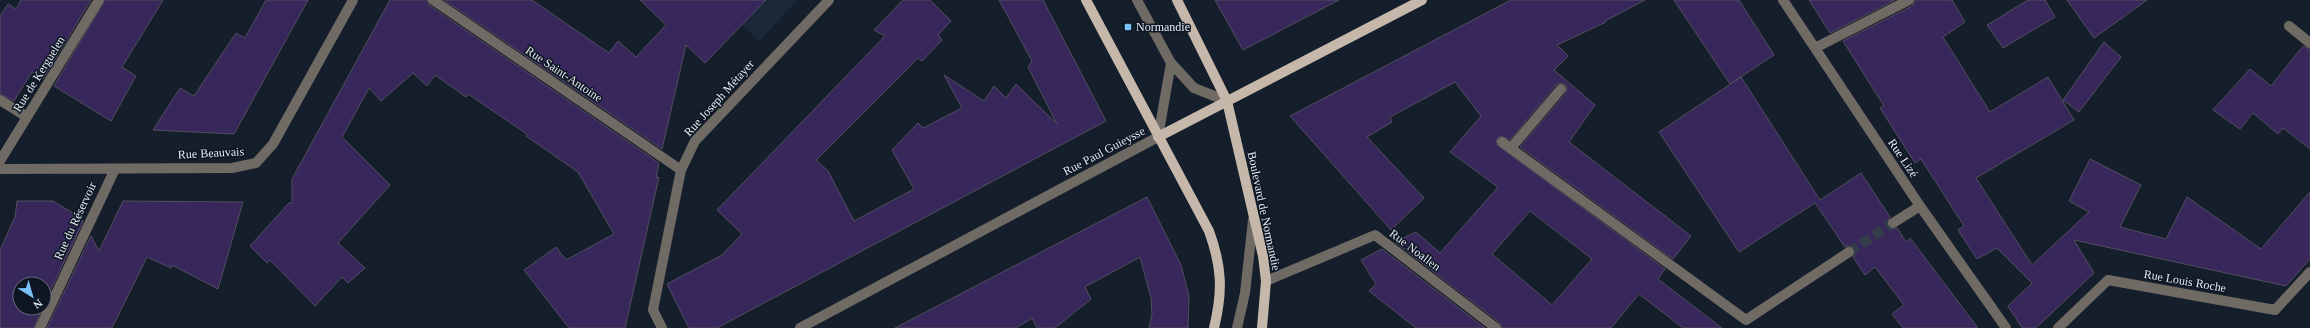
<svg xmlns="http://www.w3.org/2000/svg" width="2310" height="328" font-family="'Times New Roman',serif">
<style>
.built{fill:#1a2839}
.building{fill:#38275a;stroke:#524e5f;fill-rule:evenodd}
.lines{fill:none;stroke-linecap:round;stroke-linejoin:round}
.minor-tunnel{stroke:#343d49;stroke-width:10;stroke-dasharray:10 5;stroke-linecap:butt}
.minor{stroke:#706a64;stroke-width:10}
.major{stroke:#c5b7aa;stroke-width:10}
.poi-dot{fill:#79bff8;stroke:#0d1622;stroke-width:1.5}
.labels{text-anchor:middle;stroke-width:3;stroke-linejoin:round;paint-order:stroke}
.poi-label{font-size:12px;fill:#e4eaf3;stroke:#0d1622;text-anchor:start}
.street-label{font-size:12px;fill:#e4eaf3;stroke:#0d1622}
</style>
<rect width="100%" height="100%" fill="#151f2b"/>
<path class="built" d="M 716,0 L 798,0 L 759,41 Z"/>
<path class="building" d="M 21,0 L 91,0 L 43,79 L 32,72 L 14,101 L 0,94 L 0,16 L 8,4 L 16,9 Z
M 105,0 L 163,0 L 122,67 L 136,76 L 111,121 L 54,86 Z
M 266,0 L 308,0 L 234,134 L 153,130 L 180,88 L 194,96 L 236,33 L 245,38 Z
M 390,0 L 427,0 L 429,5 L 659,163 L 656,178 L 659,177 L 625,328 L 569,328 L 524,270 L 556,247 L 566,260 L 614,234 L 578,172 L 526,136 L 527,134 L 468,94 L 466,97 L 435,75 L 427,86 L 413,73 L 381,101 L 369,88 L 342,137 L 390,185 L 338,243 L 365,268 L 348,283 L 342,277 L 315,306 L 270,260 L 267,263 L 250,246 L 289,203 L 292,203 L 292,179 Z
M 444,0 L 532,0 L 609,53 L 618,41 L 636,57 L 666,25 L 640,0 L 766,0 L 705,63 L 686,45 L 662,149 Z
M 903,0 L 930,0 L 951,21 L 938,35 L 942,40 L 922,61 L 918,58 L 816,160 L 828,171 L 854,221 L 914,189 L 892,150 L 918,123 L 923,128 L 962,108 L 944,75 L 984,101 L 994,86 L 1006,98 L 1016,84 L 1057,124 L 1028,67 L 1032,61 L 999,0 L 1043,0 L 1106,121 L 717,328 L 689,328 L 667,284 L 722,255 L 742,234 L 717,210 L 885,36 L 874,30 Z
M 1215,0 L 1339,0 L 1243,50 Z
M 1511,0 L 1645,0 L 1605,21 L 1606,22 L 1557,45 L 1568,56 L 1554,70 L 1595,105 L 1569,142 L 1691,236 L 1673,259 L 1520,147 L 1566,93 L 1567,87 L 1565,84 L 1559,83 L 1556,85 L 1510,140 L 1500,136 L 1497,139 L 1496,144 L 1665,269 L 1658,279 L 1722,328 L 1683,328 L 1639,294 L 1611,328 L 1502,328 L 1500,323 L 1395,242 L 1416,232 L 1440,253 L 1498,187 L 1450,152 L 1481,116 L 1455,82 L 1390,117 L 1392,122 L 1367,137 L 1424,198 L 1391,230 L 1290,116 ZM 1530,211 L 1592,259 L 1552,305 L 1492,254 Z
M 1674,0 L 1739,0 L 1774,55 L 1730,84 Z
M 1809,0 L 1895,0 L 1830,33 Z
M 1915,0 L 1952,0 L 1965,22 L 1943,37 L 1990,112 L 2048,77 L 2074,120 L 1976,178 L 2032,265 L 2089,212 L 2069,201 L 2090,159 L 2141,185 L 2120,227 L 2166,239 L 2187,197 L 2261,249 L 2310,192 L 2310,259 L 2286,286 L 2074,240 L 2094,273 L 2036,328 L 2022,328 L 2008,306 L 2032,283 L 1997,248 L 1977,259 L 1958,230 L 1964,226 L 1921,159 L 1915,163 L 1880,108 L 1884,106 L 1843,41 L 1912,6 Z
M 2028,0 L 2045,0 L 2055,17 L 2003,48 L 1987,25 Z
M 2067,0 L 2147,0 L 2094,38 Z
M 2104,42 L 2121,57 L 2079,112 L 2063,100 Z
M 2303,46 L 2310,49 L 2310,149 L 2283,128 L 2278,134 L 2253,113 L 2240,129 L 2213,110 L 2250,69 L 2271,86 Z
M 1741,77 L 1820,200 L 1861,173 L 1890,217 L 1887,223 L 1888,227 L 1893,229 L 1897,228 L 1906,242 L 1910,238 L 1978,328 L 1903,328 L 1892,314 L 1904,305 L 1875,267 L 1865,275 L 1853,257 L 1855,252 L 1854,248 L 1849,246 L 1845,247 L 1815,203 L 1739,252 L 1659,132 Z
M 1147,197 L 1181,265 L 1189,296 L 1188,328 L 1149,328 L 1152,314 L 1151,298 L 1140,257 L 1085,287 L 1091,299 L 1055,328 L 1037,328 L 1032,318 L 1016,328 L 895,328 Z
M 17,201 L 53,201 L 81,218 L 83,222 L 44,304 L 44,284 L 20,284 L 20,308 L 42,308 L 34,328 L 0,328 L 0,250 L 15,217 Z
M 123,201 L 243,202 L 218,289 L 172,265 L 171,268 L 147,257 L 112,328 L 47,328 L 91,236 L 99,251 Z
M 1382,249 L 1485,328 L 1416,328 L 1369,291 L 1376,284 L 1361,260 Z"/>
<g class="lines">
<path class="minor-tunnel" d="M 1849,252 L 1893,223"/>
<path class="minor" d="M 433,0 L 681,170
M 1137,0 L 1171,63 L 1194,88 L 1227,101
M 1783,0 L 1920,206 L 2006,328
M 2289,26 L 2310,43
M 1815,48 L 1909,0
M 0,100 L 27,117
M 1502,142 L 1746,320 L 1849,252
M 1511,148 L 1561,89
M 0,161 L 99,0
M 0,169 L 232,168 L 256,163 L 273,144 L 353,0
M 1893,223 L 1920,206
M 1266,281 L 1375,235 L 1496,328
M 40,328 L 115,169
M 662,328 L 653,310 L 681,170 L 695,141 L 829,0
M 800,328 L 1158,137 L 1171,63
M 1237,328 L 1245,293 L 1253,220
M 2058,328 L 2108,280 L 2275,310 L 2310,272"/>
<path class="major" d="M 1086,0 L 1209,231 C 1222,267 1223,291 1214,328
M 1177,0 L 1227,101 L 1263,256 L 1266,281 L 1262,328
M 1158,137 L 1422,0"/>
</g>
<rect class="poi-dot" x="1124" y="23" width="8" height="8" rx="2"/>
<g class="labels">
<g class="poi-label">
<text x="1136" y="31">Normandie</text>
</g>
<g class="street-label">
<text transform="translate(39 74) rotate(-58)" y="4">Rue de Kerguelen</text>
<text transform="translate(564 74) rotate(34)" y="4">Rue Saint-Antoine</text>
<text transform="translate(719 98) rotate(-48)" y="4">Rue Joseph Métayer</text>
<text transform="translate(1104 151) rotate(-28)" y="4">Rue Paul Guieysse</text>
<text transform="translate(211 153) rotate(-3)" y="4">Rue Beauvais</text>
<text transform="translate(1903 158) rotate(56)" y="4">Rue Lizé</text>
<text transform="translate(1264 211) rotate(78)" y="4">Boulevard de Normandie</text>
<text transform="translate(75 221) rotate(-65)" y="4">Rue du Réservoir</text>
<text transform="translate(1415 250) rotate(37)" y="4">Rue Noallen</text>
<text transform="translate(2185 281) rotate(10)" y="4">Rue Louis Roche</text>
</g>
</g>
<g transform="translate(32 296) rotate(143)"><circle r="19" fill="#0d1622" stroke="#636b76"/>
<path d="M0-3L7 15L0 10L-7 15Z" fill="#79bff8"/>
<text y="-6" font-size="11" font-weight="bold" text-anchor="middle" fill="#e4eaf3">N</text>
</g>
</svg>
